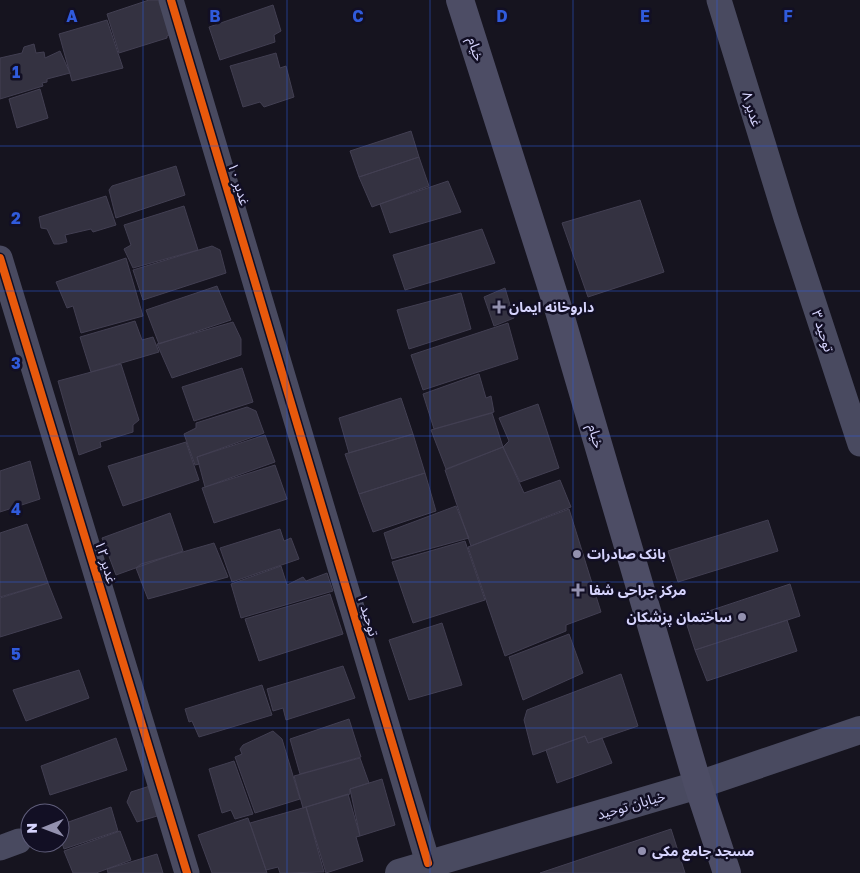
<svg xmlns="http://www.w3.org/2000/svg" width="860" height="873" font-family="'Golos Text','Noto Sans Arabic',sans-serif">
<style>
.building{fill:#343241;stroke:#423f52}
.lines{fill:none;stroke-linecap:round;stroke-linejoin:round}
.minor{stroke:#494a60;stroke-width:25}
.tertiary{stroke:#494a60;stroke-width:28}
.secondary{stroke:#4d4d65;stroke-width:28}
.cycleway-casing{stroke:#120f24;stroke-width:11}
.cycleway{stroke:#e8590c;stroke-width:8}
.grid{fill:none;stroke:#305bdc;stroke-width:1;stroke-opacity:0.55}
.poi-dot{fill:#9391af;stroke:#120f24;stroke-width:2}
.labels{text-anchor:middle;stroke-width:5;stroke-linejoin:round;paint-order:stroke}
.street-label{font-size:14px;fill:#d6d4fd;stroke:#120f24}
.poi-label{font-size:14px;font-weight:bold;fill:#d6d4fd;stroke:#120f24;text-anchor:start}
.grid-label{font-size:16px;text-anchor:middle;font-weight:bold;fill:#305bdc;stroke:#120f24;stroke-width:5;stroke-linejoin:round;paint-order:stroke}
</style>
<rect width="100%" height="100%" fill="#16141f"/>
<path class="building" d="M 149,0 L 162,0 L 173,33 L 167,36 L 167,38 L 119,53 L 107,14 Z
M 273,5 L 281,31 L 274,35 L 275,42 L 220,60 L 209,27 Z
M 107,20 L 123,68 L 72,81 L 59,34 Z
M 34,44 L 36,53 L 44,52 L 45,58 L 60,51 L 70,73 L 47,79 L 47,82 L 42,83 L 43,86 L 0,99 L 0,58 L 22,53 L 24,47 Z
M 276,53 L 280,68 L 286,66 L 294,97 L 264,107 L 260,102 L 243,107 L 230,66 Z
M 40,89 L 48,118 L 17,128 L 9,99 Z
M 411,131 L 419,157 L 359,177 L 350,151 Z
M 419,157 L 429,186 L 372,207 L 359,177 Z
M 176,166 L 185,195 L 116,218 L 109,190 L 112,186 Z
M 448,181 L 461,212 L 390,233 L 380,204 Z
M 106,196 L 116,225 L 93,232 L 91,229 L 65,235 L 67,242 L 59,244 L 54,244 L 47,229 L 41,228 L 39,217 Z
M 640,200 L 664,272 L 588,297 L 562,223 Z
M 184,206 L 198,250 L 133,268 L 124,249 L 131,245 L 124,225 Z
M 482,229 L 495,263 L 405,290 L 393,255 Z
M 212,246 L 220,250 L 226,273 L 143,300 L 133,270 Z
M 126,258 L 143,316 L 81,333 L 73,306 L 67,308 L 56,282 Z
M 217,286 L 231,320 L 159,344 L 146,310 Z
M 505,288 L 514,318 L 494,326 L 484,297 Z
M 461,293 L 471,329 L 409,349 L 397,310 Z
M 135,321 L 142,340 L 153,337 L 159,352 L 91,372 L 80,337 Z
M 233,322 L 241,339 L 241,355 L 172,378 L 157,344 Z
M 508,323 L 518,359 L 423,390 L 411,355 Z
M 121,364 L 139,420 L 133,425 L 133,432 L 100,442 L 101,447 L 79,455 L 58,381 Z
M 242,368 L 253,402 L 194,421 L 182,387 Z
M 479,374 L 486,398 L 491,396 L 494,412 L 434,429 L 423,394 Z
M 401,398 L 413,434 L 349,453 L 339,418 Z
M 538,404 L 559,468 L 520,482 L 503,447 L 509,441 L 499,418 Z
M 247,407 L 256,411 L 264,433 L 197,457 L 199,464 L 195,465 L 184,434 L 196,428 L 196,423 Z
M 492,413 L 503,447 L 446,469 L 431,430 Z
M 413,434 L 425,473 L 359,494 L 345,454 Z
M 265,435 L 275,462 L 205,487 L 197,457 Z
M 186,442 L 199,480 L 123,506 L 108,466 Z
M 503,447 L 524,493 L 560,480 L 571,507 L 471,546 L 445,470 Z
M 30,461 L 40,499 L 0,512 L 0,471 Z
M 275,465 L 287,499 L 214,523 L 202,488 Z
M 425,473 L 436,511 L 373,532 L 359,494 Z
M 456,506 L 469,538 L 392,559 L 384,533 Z
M 569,509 L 601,612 L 566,625 L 566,631 L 505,656 L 468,547 Z
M 170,513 L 183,551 L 116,575 L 102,538 Z
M 768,520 L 778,551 L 678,582 L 668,551 Z
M 27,524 L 48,583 L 0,597 L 0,533 Z
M 280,529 L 284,541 L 291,538 L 299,559 L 232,582 L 220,548 Z
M 465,541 L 485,600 L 413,623 L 392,562 Z
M 214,543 L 228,577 L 148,599 L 136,568 L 141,564 Z
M 281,566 L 287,585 L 303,577 L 306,581 L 327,573 L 333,591 L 241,618 L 231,584 Z
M 48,583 L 62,618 L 0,637 L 0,598 Z
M 790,584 L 800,616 L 695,650 L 685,619 Z
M 330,594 L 343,634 L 259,661 L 245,619 Z
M 787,620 L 797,651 L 707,681 L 695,650 Z
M 442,623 L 462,685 L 409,700 L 389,640 Z
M 569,634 L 583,673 L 523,700 L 509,657 Z
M 343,666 L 355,698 L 286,720 L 283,708 L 273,711 L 267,689 Z
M 79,670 L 89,698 L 26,721 L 13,690 Z
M 621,674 L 638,726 L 588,743 L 585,736 L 533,755 L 524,720 L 527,710 Z
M 262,685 L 272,715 L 199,737 L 192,721 L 189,722 L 185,709 Z
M 349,719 L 361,757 L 300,774 L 290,739 Z
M 273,731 L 282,739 L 300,799 L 255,813 L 235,757 L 242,754 L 240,749 L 243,745 Z
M 585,736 L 588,743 L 602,738 L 612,763 L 557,783 L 546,750 Z
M 116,738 L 127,770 L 50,795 L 41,766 Z
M 360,758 L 369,783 L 350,789 L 350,794 L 303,808 L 294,776 Z
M 234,761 L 253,814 L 235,819 L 231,810 L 222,813 L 209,769 Z
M 382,779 L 395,825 L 360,836 L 350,789 Z
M 153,785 L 164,814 L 137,822 L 127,802 L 131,792 Z
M 348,794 L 360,836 L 356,837 L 363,861 L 326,873 L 306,807 Z
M 111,807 L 118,831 L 64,849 L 60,837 L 60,825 Z
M 306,807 L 324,872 L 280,873 L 278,867 L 266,870 L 250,823 Z
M 248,818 L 267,873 L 212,873 L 198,835 Z
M 671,829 L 685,873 L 540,873 Z
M 120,831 L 131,860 L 96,873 L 73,873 L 64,851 Z
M 157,854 L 163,873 L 108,873 L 107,869 Z"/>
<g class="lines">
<path class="minor" d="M 171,0 L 428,863
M 719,0 L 786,218 L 860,444
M 0,258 L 187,873
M 0,848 L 19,841"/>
<path class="tertiary" d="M 399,873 L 698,785 L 860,730"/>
<path class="secondary" d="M 460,0 L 559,311 L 698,785 L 727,873"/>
<g class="cycleway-casing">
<path id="cycleway" d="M 171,0 L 428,863
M 0,258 L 187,873"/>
</g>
<use href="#cycleway" class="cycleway"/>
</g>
<path class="grid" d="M 143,0 L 143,873M 287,0 L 287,873M 430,0 L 430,873M 573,0 L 573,873M 717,0 L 717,873M 0,146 L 860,146M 0,291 L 860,291M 0,436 L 860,436M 0,582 L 860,582M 0,728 L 860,728"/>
<g class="poi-dot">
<path d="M496.5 299.5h5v5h5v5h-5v5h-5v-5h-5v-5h5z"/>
<circle cx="577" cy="554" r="5"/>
<path d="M575.5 582.5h5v5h5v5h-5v5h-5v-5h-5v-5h5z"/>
<circle cx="742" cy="617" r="5"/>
<circle cx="642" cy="851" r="5"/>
</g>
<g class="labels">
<g class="street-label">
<text transform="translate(476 49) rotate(72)" y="5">خیام</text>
<text transform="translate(752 109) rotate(73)" y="5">غدیر ۸</text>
<text transform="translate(239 184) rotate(73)" y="5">غدیر ۱۰</text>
<text transform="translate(823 331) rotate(72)" y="5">توحید ۳</text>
<text transform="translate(596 436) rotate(74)" y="5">خیام</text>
<text transform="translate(106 562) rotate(73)" y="5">غدیر ۱۲</text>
<text transform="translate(368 615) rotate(73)" y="5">توحید ۱</text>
<text transform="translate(631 805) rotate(-16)" y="5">خیابان توحید</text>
</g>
<g class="poi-label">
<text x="509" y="312">داروخانه ایمان</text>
<text x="587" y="559">بانک صادرات</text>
<text x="589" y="595">مرکز جراحی شفا</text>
<text x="732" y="622" text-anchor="end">ساختمان پزشکان</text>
<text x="652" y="856">مسجد جامع مکی</text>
</g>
</g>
<g class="grid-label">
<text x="72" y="22">A</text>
<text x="215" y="22">B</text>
<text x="358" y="22">C</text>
<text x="502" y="22">D</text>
<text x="645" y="22">E</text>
<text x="788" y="22">F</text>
<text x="16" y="78">1</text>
<text x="16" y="224">2</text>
<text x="16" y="369">3</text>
<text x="16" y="515">4</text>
<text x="16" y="660">5</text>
</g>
<g transform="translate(45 828) rotate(269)"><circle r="24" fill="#120f24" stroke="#605e7b"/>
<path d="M0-4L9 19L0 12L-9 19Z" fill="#9391af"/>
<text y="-8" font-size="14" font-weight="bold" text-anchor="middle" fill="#d6d4fd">N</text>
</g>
</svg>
